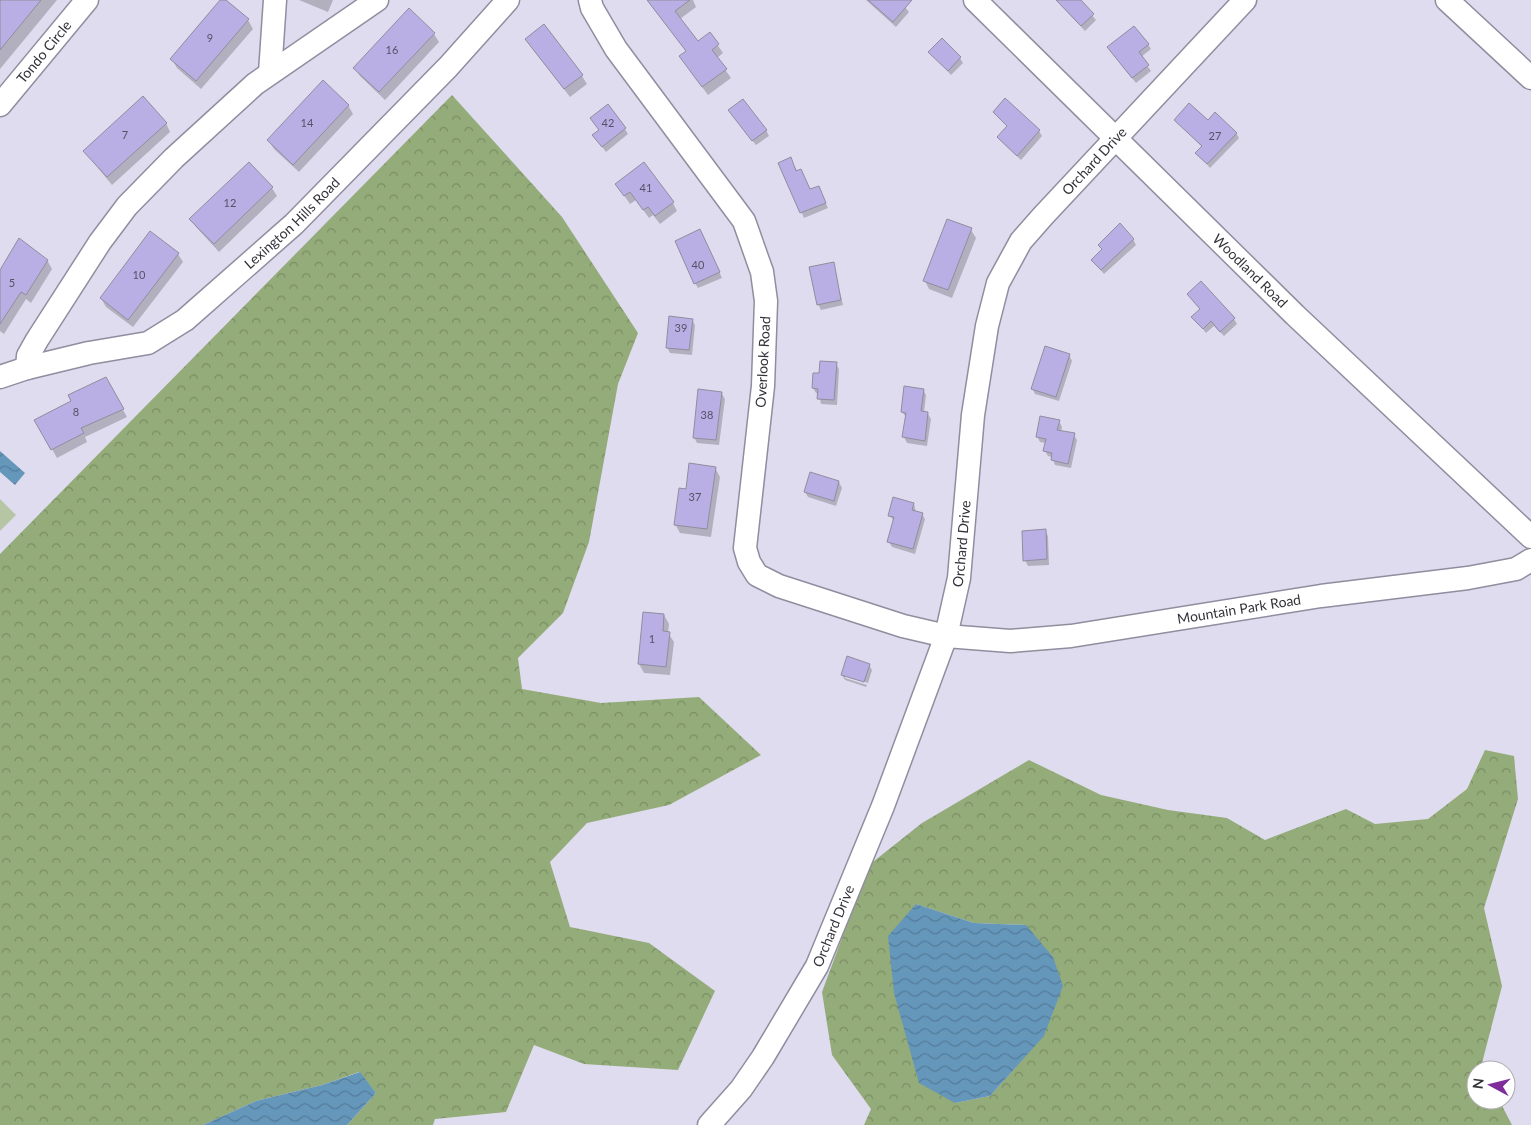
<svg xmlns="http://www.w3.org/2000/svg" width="1531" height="1125" font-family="Lato,sans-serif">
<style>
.forest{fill:url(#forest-crowns);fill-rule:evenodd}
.park{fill:#b6c6a5}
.water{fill:url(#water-waves)}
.shadow{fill:#0003}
.building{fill:#baafe5;stroke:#908d9e}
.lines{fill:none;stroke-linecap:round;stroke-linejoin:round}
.minor-casing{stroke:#908d9f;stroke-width:25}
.minor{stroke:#fff;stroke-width:22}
.labels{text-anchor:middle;stroke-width:4;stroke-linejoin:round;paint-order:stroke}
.number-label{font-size:11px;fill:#565265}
.street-label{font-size:14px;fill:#34333a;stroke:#fff}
</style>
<defs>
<pattern id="forest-crowns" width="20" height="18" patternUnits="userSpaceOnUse" patternTransform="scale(1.25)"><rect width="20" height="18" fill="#94ac79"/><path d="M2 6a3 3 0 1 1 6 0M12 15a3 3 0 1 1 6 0" fill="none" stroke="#7a8d64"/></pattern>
<pattern id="water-waves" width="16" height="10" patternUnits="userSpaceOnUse" patternTransform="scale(1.25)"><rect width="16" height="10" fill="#6597bb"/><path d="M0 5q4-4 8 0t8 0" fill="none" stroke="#547c99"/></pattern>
</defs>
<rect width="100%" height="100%" fill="#dfdcef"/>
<path class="forest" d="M 452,95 L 562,217 L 638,333 L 618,384 L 589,542 L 563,613 L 518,658 L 522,689 L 601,703 L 699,697 L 761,755 L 669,805 L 587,823 L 550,862 L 570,927 L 649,943 L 715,991 L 678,1070 L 584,1064 L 534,1045 L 506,1112 L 435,1119 L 433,1125 L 347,1125 L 376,1093 L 359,1072 L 322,1085 L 256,1101 L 203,1125 L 0,1125 L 0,554 Z
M 1485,750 L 1514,756 L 1518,799 L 1484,908 L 1502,986 L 1481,1067 L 1483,1070 L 1476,1070 L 1476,1100 L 1499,1100 L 1512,1125 L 864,1125 L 871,1109 L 832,1055 L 822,992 L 869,865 L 922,823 L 1029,760 L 1101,795 L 1168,810 L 1227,818 L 1265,840 L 1346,809 L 1375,824 L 1428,819 L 1467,789 ZM 916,904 L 974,923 L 1026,925 L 1016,1067 L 990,1096 L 955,1103 Z"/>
<path class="park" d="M 0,499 L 16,515 L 0,531 Z"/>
<path class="water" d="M 0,451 L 25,473 L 15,485 L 0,472 Z
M 916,904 L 974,923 L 1026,925 L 1053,957 L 1063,986 L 1044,1036 L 990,1096 L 955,1103 L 919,1083 L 894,993 L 888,936 Z
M 360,1072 L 376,1093 L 347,1125 L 203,1125 L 256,1101 L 322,1085 Z"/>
<path class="shadow" d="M 0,0 L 57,0 L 0,69 Z
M 222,0 L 248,20 L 253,29 L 201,89 L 177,68 L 172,59 Z
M 299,0 L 333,0 L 328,12 Z
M 647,0 L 693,0 L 696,7 L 680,19 L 698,43 L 710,34 L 723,53 L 717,58 L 731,78 L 708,95 L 686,65 L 687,52 Z
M 866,0 L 899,0 L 909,12 L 896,27 Z
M 1056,0 L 1079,0 L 1096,20 L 1085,31 Z
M 434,34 L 439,42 L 385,100 L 360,76 L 355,68 Z
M 1148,44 L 1151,49 L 1141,57 L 1151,71 L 1136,83 L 1112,53 Z
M 532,48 L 582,76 L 587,84 L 570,97 Z
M 930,52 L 960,58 L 963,63 L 951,75 Z
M 348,105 L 353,114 L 299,172 L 274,149 L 269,141 Z
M 994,112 L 1039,131 L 1042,136 L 1021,160 L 998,138 L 1008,127 Z
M 733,116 L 766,130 L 769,136 L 756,145 Z
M 1176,120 L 1208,122 L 1236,133 L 1239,138 L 1210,168 L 1197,153 L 1202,147 Z
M 166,123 L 170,132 L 112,185 L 84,151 Z
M 625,129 L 628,134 L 606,152 L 597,140 Z
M 780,163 L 793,164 L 810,191 L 821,193 L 828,208 L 804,218 Z
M 249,164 L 272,188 L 277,196 L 219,252 L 196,227 L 191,219 Z
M 616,184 L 673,203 L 677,211 L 660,224 L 653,215 L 649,218 L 636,200 L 630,204 Z
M 971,230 L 976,238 L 952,298 L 929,289 L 925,281 Z
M 703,236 L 722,278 L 698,288 L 695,283 Z
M 1133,239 L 1136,245 L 1104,274 L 1096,265 L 1093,260 L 1102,250 L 1099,245 Z
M 178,254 L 183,262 L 133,327 L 106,307 L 101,298 Z
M 47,260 L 52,269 L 31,303 L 26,299 L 4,334 L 0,331 L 0,273 Z
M 833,264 L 843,305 L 821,310 L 818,304 Z
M 1188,294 L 1234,319 L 1237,324 L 1224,336 L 1214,326 L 1206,333 L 1193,317 L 1201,310 Z
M 692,320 L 695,325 L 692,355 L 670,353 L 667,347 Z
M 1069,355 L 1072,361 L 1059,401 L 1035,394 L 1032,388 Z
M 836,364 L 839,369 L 837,405 L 821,404 L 819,394 L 816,393 L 813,388 L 820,374 Z
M 105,378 L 127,417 L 85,437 L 87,442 L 57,458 L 36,420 L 73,402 Z
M 923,390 L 926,395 L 924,413 L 928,414 L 931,419 L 927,446 L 907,443 L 904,437 L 906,417 L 902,412 Z
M 722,394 L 725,399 L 719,445 L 697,443 L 694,437 Z
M 1059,421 L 1062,427 L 1061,432 L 1074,435 L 1077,440 L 1071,468 L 1055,465 L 1052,457 L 1048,456 L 1045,451 L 1046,443 L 1040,442 L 1037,436 Z
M 715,468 L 720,477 L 711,537 L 680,533 L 675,524 L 687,490 Z
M 839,482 L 842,488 L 836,506 L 808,497 L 805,492 Z
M 914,504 L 916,512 L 922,514 L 925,519 L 915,554 L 892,547 L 889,542 L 894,521 L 890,516 Z
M 1045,531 L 1048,536 L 1049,565 L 1028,566 L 1025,560 Z
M 644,613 L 664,615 L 669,624 L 668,633 L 674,642 L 670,675 L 644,673 L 639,664 Z
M 869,665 L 872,670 L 868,683 L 845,675 L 845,678 L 867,685 L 866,687 L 845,680 L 842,675 Z"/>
<path class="building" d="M 0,0 L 41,0 L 0,50 Z
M 220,0 L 226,0 L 249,19 L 196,81 L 170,59 Z
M 647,0 L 690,0 L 675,11 L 698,41 L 710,32 L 719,44 L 712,50 L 727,69 L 702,87 L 679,56 L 686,51 Z
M 868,0 L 912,0 L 893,22 Z
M 1056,0 L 1081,0 L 1094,14 L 1081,26 Z
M 409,8 L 435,33 L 379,92 L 353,68 Z
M 544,24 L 583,75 L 564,89 L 525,39 Z
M 1134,26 L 1149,44 L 1139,52 L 1149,65 L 1132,78 L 1107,47 Z
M 942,38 L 961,57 L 948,71 L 928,52 Z
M 323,80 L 349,105 L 293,165 L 267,140 Z
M 143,96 L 167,123 L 107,177 L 83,151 Z
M 1005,98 L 1040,130 L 1017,156 L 997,137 L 1007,126 L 993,112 Z
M 743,99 L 767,130 L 752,141 L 728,110 Z
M 1189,103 L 1208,120 L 1215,112 L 1237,133 L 1207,164 L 1195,153 L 1202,146 L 1174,120 Z
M 608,104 L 626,128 L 602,147 L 592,135 L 599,130 L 590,118 Z
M 791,157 L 796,171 L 801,169 L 810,189 L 819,186 L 826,203 L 800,213 L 778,163 Z
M 249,162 L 273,187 L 214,244 L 189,219 Z
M 644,162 L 674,202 L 655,216 L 648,207 L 643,210 L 630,192 L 624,196 L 615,184 Z
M 947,219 L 972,228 L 948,290 L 923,281 Z
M 1120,223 L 1134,239 L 1101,270 L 1091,260 L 1102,249 L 1098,245 Z
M 700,229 L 720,272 L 694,284 L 675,241 Z
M 150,231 L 179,253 L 128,320 L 100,298 Z
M 19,238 L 48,260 L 26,295 L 21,292 L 0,324 L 0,270 Z
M 834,262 L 841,300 L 817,305 L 809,267 Z
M 1201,281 L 1235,318 L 1220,332 L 1211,321 L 1203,329 L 1191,317 L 1200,309 L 1187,294 Z
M 669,316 L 693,319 L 689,350 L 666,348 Z
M 1045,346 L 1070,354 L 1056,397 L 1031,389 Z
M 820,361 L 837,362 L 834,400 L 817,399 L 818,389 L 812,388 L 813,373 L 819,373 Z
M 106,377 L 124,409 L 81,428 L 84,433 L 51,450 L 34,420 L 71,401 L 68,395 Z
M 904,386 L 924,389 L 921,411 L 928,412 L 925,441 L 902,437 L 906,413 L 901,412 Z
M 698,389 L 722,392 L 716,440 L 693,438 Z
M 1040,416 L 1060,420 L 1057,430 L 1075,433 L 1068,464 L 1051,460 L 1052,453 L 1043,451 L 1046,439 L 1036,437 Z
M 689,463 L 716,467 L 707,529 L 674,525 L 679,488 L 686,489 Z
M 810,472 L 839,481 L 834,501 L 804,492 Z
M 893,497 L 914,503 L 912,510 L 923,513 L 913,549 L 887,542 L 894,517 L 888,516 Z
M 1046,529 L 1047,559 L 1023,561 L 1022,531 Z
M 643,612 L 664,614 L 663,631 L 670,632 L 666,667 L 638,664 Z
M 847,656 L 870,664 L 864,682 L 841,675 Z"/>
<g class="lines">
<g class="minor-casing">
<g id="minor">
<path id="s1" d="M 590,0 L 592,8 L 616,49 L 744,221 L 762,272 L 766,301 L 763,386 L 745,548 L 749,562 L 757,575 L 779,586 L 903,626 L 946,636 L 1010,641 L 1071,636 L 1321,596 L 1468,578 L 1516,569 L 1531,560"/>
<path id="s2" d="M 975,0 L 1295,315 L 1531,537"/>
<path d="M 1447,0 L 1531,78"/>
<path d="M 270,73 L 275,0"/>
<path id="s3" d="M 0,105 L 87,0"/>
<path d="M 27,368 L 28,356 L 37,340 L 100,242 L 127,206 L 174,158 L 255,84 L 377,0"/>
<path id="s4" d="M 0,377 L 27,368 L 89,353 L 148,343 L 185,320 L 294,224 L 448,67 L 508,0"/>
<path id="s5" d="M 709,1125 L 741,1089 L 763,1057 L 817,966 L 883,806 L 946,636 L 959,578 L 973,415 L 987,326 L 998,283 L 1021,241 L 1043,216 L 1245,0"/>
</g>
</g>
<use href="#minor" class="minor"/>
</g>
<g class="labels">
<g class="number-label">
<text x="210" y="42">9</text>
<text x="392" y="54">16</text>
<text x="307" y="127">14</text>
<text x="608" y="127">42</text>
<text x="125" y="139">7</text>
<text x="1215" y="140">27</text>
<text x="646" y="192">41</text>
<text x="230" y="207">12</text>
<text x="698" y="269">40</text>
<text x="139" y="279">10</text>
<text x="12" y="287">5</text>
<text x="681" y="332">39</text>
<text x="76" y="416">8</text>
<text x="707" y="419">38</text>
<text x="695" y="501">37</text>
<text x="652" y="643">1</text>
</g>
<g class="street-label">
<text dy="5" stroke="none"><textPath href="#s3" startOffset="69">Tondo Circle</textPath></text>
<text dy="5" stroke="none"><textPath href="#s5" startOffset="1061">Orchard Drive</textPath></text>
<text dy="5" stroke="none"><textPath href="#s4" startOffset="340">Lexington Hills Road</textPath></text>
<text dy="5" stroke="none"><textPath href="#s2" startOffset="386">Woodland Road</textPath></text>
<text transform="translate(763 362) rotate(-87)" y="5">Overlook Road</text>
<text dy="5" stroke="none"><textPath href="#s5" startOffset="641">Orchard Drive</textPath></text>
<text dy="5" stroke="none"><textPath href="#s1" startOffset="1126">Mountain Park Road</textPath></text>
<text dy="5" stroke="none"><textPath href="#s5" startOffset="236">Orchard Drive</textPath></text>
</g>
</g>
<g transform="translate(1491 1085) rotate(277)"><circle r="24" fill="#ffffff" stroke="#aeadb0"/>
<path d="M0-4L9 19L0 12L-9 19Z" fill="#802d9c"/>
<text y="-8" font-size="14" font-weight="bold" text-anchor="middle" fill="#34333a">N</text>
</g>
</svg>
